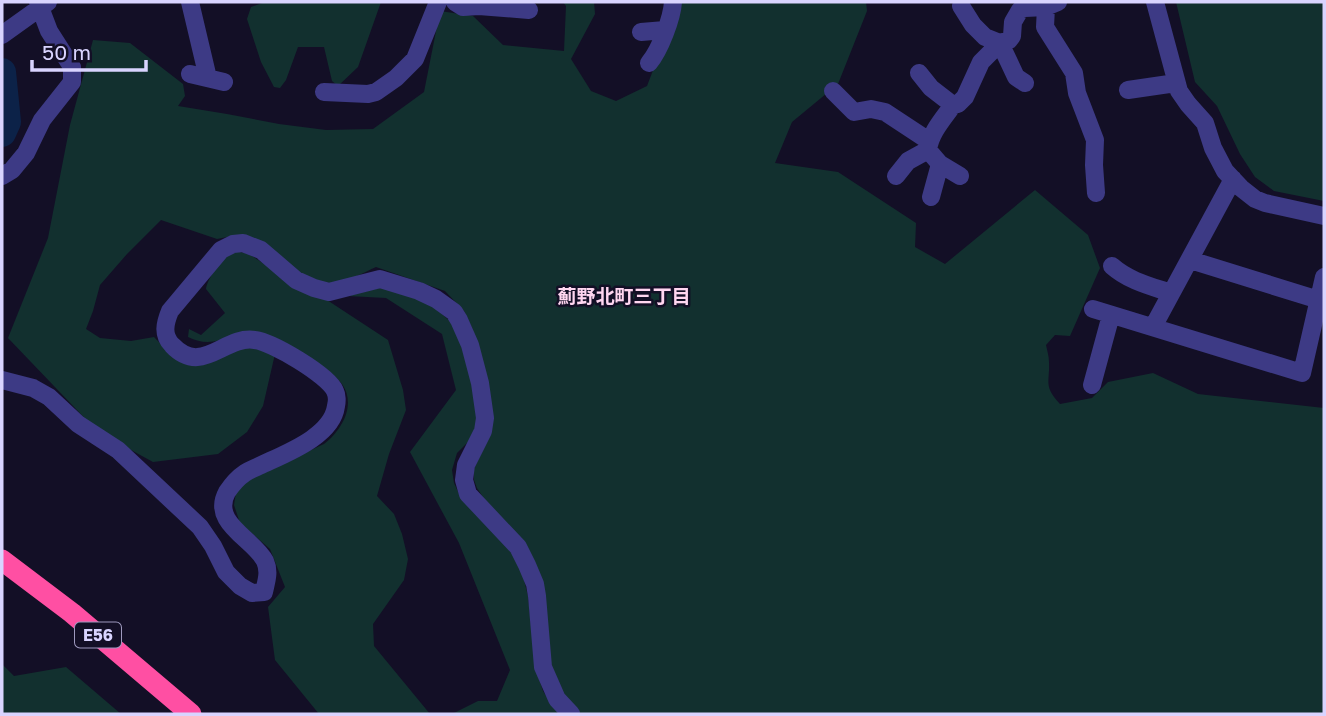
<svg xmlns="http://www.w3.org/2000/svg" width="1326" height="716" font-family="'Golos Text','Noto Sans JP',sans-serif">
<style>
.green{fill:#12302f}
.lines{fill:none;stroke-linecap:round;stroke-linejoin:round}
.river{stroke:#0c2248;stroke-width:28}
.street{stroke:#3d3a85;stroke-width:18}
.highway{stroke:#ff4fa3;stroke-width:21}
.labels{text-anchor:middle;stroke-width:5;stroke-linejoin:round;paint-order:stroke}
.shield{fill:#130f26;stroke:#9e99be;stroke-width:2}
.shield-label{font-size:16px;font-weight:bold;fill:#d9d4ff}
.neighbourhood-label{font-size:19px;font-weight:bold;fill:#ffd6f0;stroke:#130f26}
</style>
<rect width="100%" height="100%" fill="#130f26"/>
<path class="green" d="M 265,2 L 381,2 L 358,67 L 338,86 L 332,81 L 324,47 L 298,47 L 286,80 L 280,88 L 274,87 L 261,62 L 247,19 L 251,7 Z
M 563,2 L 594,2 L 595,14 L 571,59 L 591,91 L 616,101 L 647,86 L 668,31 L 677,2 L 866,2 L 867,11 L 838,84 L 792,122 L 775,163 L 838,172 L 916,223 L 915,247 L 945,264 L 1035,190 L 1088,235 L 1100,268 L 1070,336 L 1055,335 L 1046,345 C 1047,350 1049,356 1049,362 C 1050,383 1043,386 1060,404 L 1092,398 L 1108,382 L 1153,373 L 1198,394 L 1324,408 L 1324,714 L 580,714 L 566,701 L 550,661 L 541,586 L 477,488 L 474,480 L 474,469 L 490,434 L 492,411 L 472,328 L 464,311 L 445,291 L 376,267 C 365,272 347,282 335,283 C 311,286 258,248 237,235 L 217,239 L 161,220 L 127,254 L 100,285 L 93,311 L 86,329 L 100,338 L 131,341 L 154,337 C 177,361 191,374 223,356 C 230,352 241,346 249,346 C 257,346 267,352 275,354 L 263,406 L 247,432 L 218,454 L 153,462 L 98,432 L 8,338 L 48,238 L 70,125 L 93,40 L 130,43 L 183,84 L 185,96 L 178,106 L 227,114 L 279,124 L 326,130 L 373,129 L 424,92 L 440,11 L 473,16 L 503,45 L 564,51 L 566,6 Z
M 1176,2 L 1324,2 L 1324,201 L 1274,191 L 1255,177 L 1240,154 L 1217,106 L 1195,82 Z
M 240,252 L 249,254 L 302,289 L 327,300 L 388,340 L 403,390 L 406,410 L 389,454 L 377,496 L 394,514 L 402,534 L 408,559 L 404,580 L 373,624 L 374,646 L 430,714 L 319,714 L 275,660 L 268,607 L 285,587 L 270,549 L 240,523 L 234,505 L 236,492 L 250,478 L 324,444 C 341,431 357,405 342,384 C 330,369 311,358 294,350 C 284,344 272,336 261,333 C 234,328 217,352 188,337 L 189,329 L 201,335 L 225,313 L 206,289 C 207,280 220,260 228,255 C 232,252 235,252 240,252 Z
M 382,287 L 430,303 L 454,325 L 465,351 L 476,395 L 478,420 L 473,437 L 457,453 L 452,470 L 454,483 L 462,500 L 487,522 L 515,557 L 523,576 L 528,596 L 536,670 L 543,691 L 551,704 L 560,714 L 452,714 L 478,701 L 497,701 L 510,670 L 459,543 L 410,452 L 456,390 L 442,334 L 386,298 L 348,296 Z
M 2,664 L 14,676 L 66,667 L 121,714 L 2,714 Z"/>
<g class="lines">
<path class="river" d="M 2,72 L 7,122 L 2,133"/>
<path class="street" d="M 190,2 L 208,78
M 455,2 L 463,7 L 479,6 L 529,10
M 1043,2 L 1046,7 L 1045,27 L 1074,73 L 1077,93 L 1095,140 L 1094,165 L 1096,193
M 1155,2 L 1179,91 L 1188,104 L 1205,123 L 1213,148 L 1225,171 L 1241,188 L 1255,199 L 1265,203 L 1324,216
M 961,6 L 973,25 L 985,37 L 1000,43 L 1016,77 L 1025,83
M 641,32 L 665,30
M 2,35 L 48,2
M 649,63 C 660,50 672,18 673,2
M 919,73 L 931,88 L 953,105
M 190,74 L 224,82
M 1128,90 L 1176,83
M 833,91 L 854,112 L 871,109 L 885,112 L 929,141
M 324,92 L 368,94 L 376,92 L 396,78 L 415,59 L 438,2
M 940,164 L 960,176
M 2,176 L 12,170 L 26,153 L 42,120 L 72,82 L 72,67 L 49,31 L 38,2
M 896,176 L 908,161 L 928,150
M 931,197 L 940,164 L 928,150 C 930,133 943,119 953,105 L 958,104 L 965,97 L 981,62 L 1000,43 L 1009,40 L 1012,36 L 1013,22 L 1020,10 L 1025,8 L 1046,7 L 1058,2
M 1190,260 L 1319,300
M 1112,266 C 1129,281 1150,286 1171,293
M 1093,309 L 1302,373 L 1324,277
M 1153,327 L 1233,179
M 2,380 L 33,388 L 49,397 L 78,424 L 118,450 L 200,527 L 213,546 L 226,572 L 240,586 L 252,593 L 264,592 C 266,582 270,572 265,561 C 254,539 210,523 227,492 C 231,486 239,477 245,473 C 249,470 255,468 259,466 C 284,454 332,437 336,406 C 337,402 337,395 335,391 C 328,375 272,342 255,340 C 224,335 202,377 172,345 C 162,335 165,323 170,311 L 221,250 L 233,244 L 243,243 L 261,250 L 296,280 L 314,288 L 329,292 L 380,279 L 419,291 L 436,299 L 454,312 L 459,320 L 470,345 L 480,383 L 485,418 L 483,431 L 466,465 L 464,480 L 468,494 L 518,547 L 527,565 L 535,584 L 537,596 L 543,667 L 557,699 L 571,714
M 1092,385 L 1111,315"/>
<path class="highway" d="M 2,560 L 72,613 L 191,714"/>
</g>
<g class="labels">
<rect class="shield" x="75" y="622.5" width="46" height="25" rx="5"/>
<g class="shield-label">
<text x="98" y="641">E56</text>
</g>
<g class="neighbourhood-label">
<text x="624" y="303">薊野北町三丁目</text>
</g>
</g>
<rect width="1326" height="716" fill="none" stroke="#d9d4ff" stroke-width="7"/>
<path d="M32 60v10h114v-10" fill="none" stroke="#d9d4ff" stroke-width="3.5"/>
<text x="42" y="60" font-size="21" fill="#d9d4ff" stroke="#130f26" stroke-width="5" paint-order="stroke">50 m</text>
</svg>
